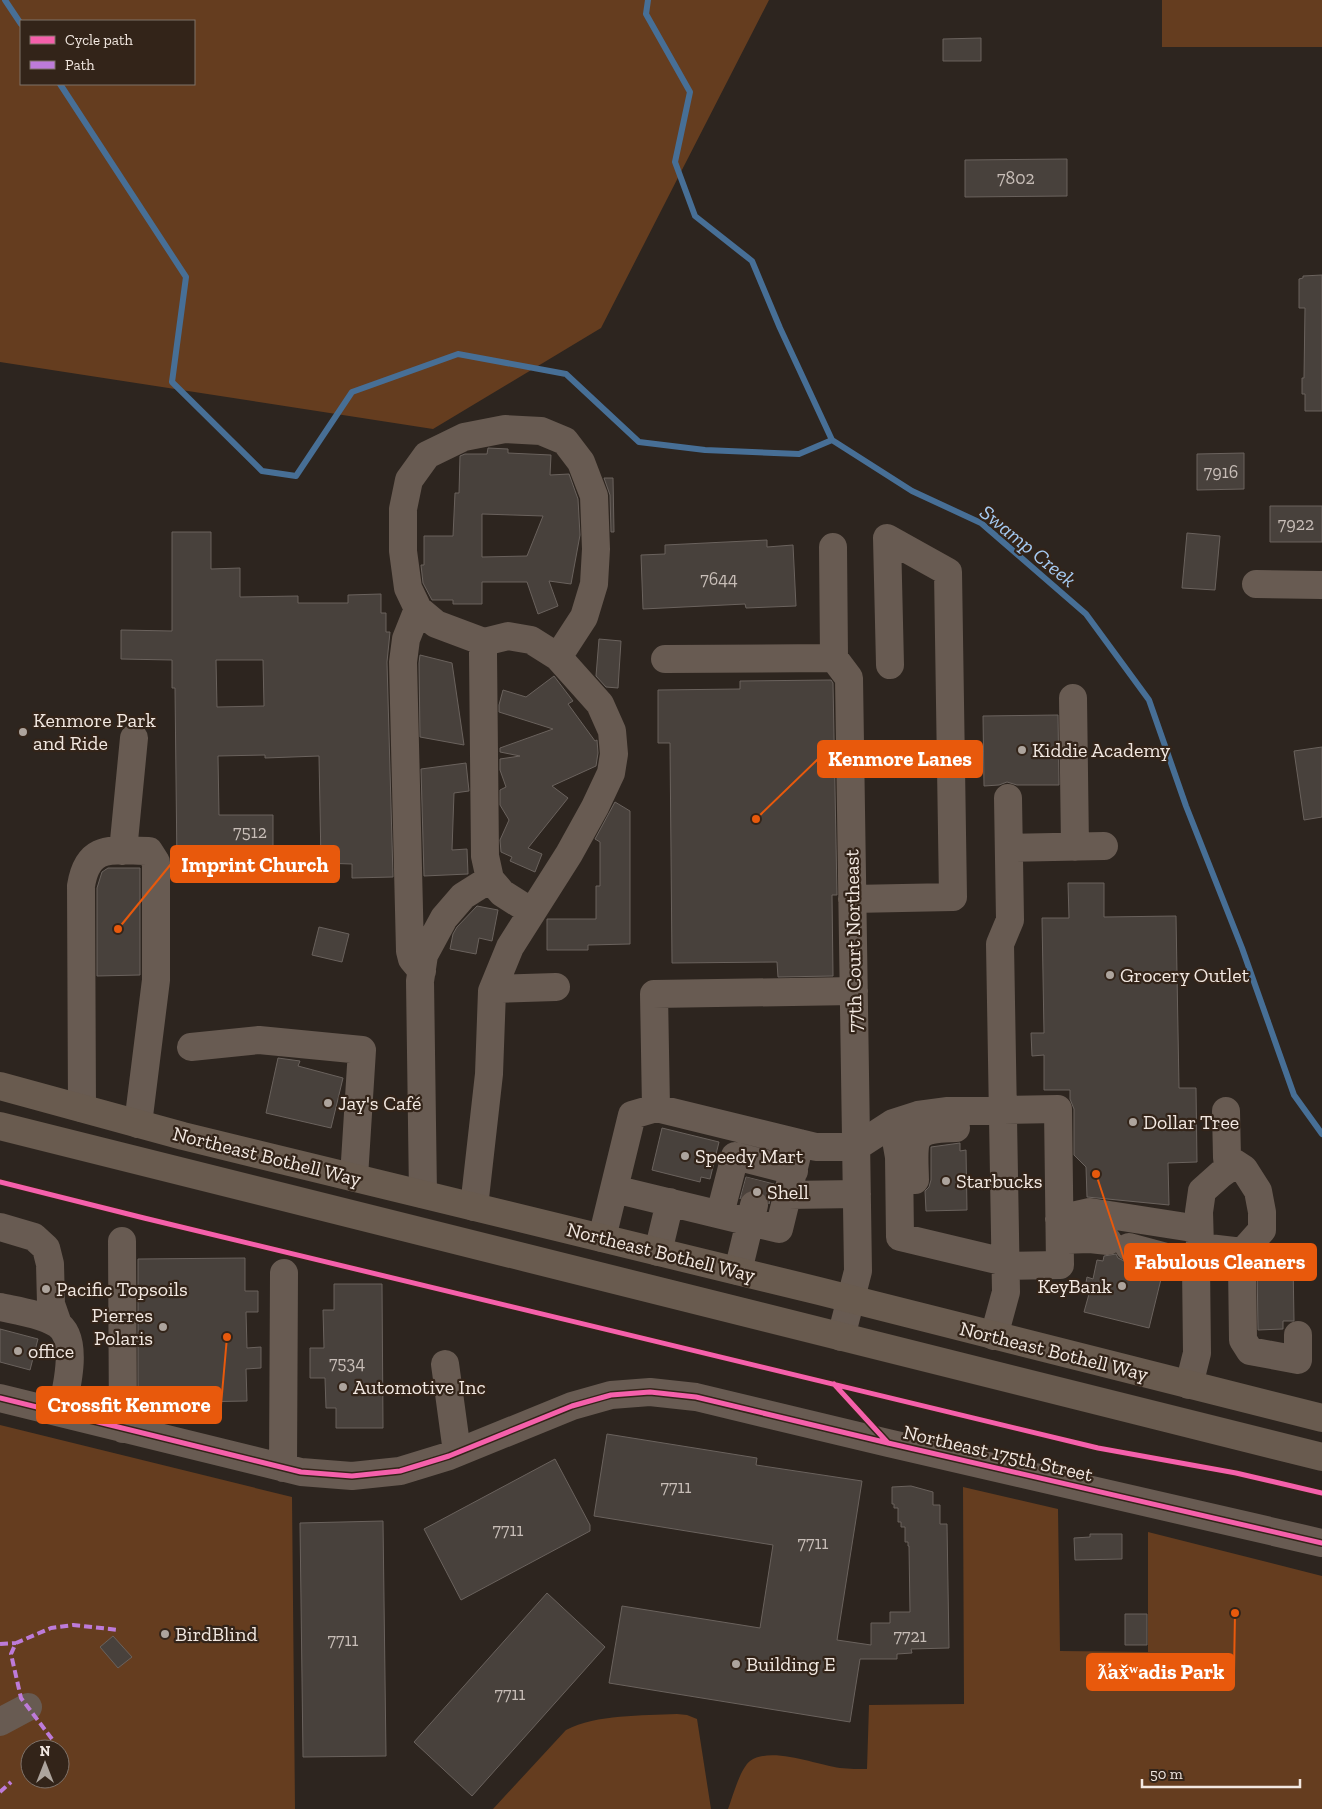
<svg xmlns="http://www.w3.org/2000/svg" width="1322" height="1809" font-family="'Zilla Slab',serif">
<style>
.green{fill:#653d1f;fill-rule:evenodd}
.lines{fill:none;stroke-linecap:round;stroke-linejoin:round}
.stream{stroke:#476f96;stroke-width:6}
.building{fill:#48413c;stroke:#6a625d;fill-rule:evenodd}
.minor-tunnel{stroke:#4b423c;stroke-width:28;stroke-dasharray:28 14;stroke-linecap:butt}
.minor{stroke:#685b52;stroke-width:28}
.major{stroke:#695b4f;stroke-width:28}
.quiet{stroke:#bd7bd9;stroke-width:4;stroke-dasharray:8 4;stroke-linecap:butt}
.cycleway-casing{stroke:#332419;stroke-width:8}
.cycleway{stroke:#f560ab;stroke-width:5}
.poi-dot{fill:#ada49d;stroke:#332419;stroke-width:2}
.labels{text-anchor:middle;stroke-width:4.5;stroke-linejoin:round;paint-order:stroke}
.number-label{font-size:18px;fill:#c8beb8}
.poi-label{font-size:20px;fill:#f2e8e1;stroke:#332419;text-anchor:start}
.street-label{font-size:20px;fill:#f2e8e1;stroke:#332419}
.water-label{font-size:21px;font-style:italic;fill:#a5caf2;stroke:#332419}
.leader{fill:none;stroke:#e8590c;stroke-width:2}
.callout-dot{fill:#e8590c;stroke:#332419;stroke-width:2}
.callout{fill:#e8590c;stroke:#e8590c;stroke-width:2}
.callout-label{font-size:21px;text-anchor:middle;font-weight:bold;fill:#fff}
</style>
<rect width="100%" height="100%" fill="#2d251f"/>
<path class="green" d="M 0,0 L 769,0 L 601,328 L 433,429 L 0,362 ZM 194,21 L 194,84 L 21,84 L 21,21 Z
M 1162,0 L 1322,0 L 1322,47 L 1162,47 Z
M 0,1425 L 292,1497 L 295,1809 L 0,1809 ZM 30,1749 L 60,1749 L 60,1779 L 30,1779 Z
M 963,1487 L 1058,1509 L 1060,1651 L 1148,1652 L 1148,1532 L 1322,1576 L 1322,1809 L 728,1809 C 733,1796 740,1769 750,1761 C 771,1746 817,1765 840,1768 C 849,1769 859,1769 867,1769 L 869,1705 L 964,1704 Z
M 677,1714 L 687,1715 L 697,1719 L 711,1809 L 493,1809 L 566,1730 C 597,1714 642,1716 677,1714 Z"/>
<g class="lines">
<path class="stream" d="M 5,0 L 21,24
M 648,0 L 646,14 L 690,92 L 675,162 L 695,216 L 752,261 L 780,328 L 832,440 L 912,491 L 981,523 L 1086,614 L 1149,700 L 1186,806 L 1242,948 L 1294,1095 L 1322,1134
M 60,84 L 186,277 L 172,382 L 262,471 L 296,476 L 352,392 L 458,354 L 566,374 L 639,442 L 705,450 L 799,454 L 832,440"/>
</g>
<path class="building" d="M 981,38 L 981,61 L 943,61 L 943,39 Z
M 1067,159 L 1067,196 L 965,197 L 965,160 Z
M 1322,275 L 1322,411 L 1305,411 L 1305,394 L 1302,394 L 1302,378 L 1304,378 L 1305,308 L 1299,308 L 1299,279 L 1303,278 L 1303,276 Z
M 488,448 L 508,449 L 508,453 L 551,455 L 550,475 L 569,474 L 578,499 L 580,535 L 571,584 L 549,581 L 558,606 L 538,614 L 527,582 L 482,582 L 482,604 L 453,604 L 453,600 L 432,600 L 423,583 L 421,565 L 424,565 L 424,536 L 453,536 L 455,493 L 459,493 L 460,456 L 465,454 L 487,454 ZM 482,514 L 543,516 L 527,556 L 482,557 Z
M 1244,453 L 1244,489 L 1197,490 L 1197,454 Z
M 604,478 L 613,478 L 614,532 L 611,532 L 610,495 Z
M 1270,506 L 1322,506 L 1322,542 L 1270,542 Z
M 172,532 L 211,532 L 211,569 L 240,568 L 240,597 L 298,596 L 298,603 L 348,603 L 348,595 L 381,594 L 381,613 L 386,613 L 386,632 L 390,632 L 387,662 L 393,877 L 352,878 L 352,864 L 321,863 L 319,756 L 265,758 L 265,755 L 218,756 L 219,815 L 273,815 L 273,849 L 211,850 L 211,866 L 177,867 L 175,688 L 172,688 L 172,660 L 121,659 L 121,630 L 172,631 ZM 216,660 L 263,660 L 264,706 L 217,707 Z
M 1187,533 L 1220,536 L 1215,590 L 1182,588 Z
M 767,540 L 767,547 L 793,545 L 796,606 L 746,608 L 745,604 L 643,609 L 641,555 L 665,554 L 665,545 Z
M 599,639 L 621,641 L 618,688 L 606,687 L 596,676 Z
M 420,655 L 452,663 L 464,745 L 420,737 L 419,663 Z
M 554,676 L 573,701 L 568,704 L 595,741 L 597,740 L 598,753 L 596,766 L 552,786 L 568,798 L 528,848 L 542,854 L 535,872 L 510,861 L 512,857 L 501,852 L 500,840 L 509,820 L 500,805 L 500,790 L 506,787 L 500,770 L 500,759 L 520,756 L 500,752 L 500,748 L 553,729 L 499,712 L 499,705 L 503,690 L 526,697 Z
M 831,680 L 833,683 L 837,895 L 832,895 L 833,976 L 778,977 L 777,962 L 672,963 L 670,743 L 658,743 L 658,690 L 740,689 L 740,681 Z
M 1058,715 L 1059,785 L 1017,785 L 1007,782 L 999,785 L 984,786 L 983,716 Z
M 1322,747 L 1322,817 L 1304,820 L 1294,751 Z
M 466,763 L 469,791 L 454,793 L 452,850 L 467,849 L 468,874 L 424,876 L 421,769 Z
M 615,802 L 630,811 L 630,944 L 588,945 L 588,950 L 547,950 L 547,919 L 596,919 L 596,886 L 600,886 L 600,842 L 595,839 Z
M 108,868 L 140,868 L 140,975 L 97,976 L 97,888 L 102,872 Z
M 1068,883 L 1104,883 L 1104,917 L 1176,916 L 1179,1088 L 1196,1088 L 1197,1162 L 1168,1163 L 1169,1205 L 1087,1197 L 1086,1167 L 1074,1155 L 1074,1109 L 1070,1099 L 1070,1090 L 1044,1090 L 1044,1055 L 1032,1056 L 1031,1033 L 1044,1033 L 1042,918 L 1069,918 Z
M 477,906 L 498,910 L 492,941 L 479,938 L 476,954 L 450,949 L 453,934 L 457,927 Z
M 319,927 L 349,934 L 342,962 L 312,955 Z
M 278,1058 L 300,1061 L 298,1066 L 343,1078 L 331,1128 L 266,1113 Z
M 662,1128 L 719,1142 L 710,1179 L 701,1177 L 700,1182 L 652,1170 Z
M 960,1143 L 960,1151 L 966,1150 L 967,1210 L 926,1211 L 925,1191 L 929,1187 L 931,1180 L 931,1147 Z
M 746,1177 L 774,1184 L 769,1204 L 765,1194 L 757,1190 L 749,1190 L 743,1194 L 740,1199 Z
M 1116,1254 L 1118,1258 L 1126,1262 L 1125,1266 L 1162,1275 L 1149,1328 L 1084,1312 L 1089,1294 L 1084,1293 L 1087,1277 L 1093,1279 L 1097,1260 L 1103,1261 L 1104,1256 Z
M 245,1258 L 245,1291 L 258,1291 L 258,1312 L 246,1312 L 247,1348 L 261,1347 L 261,1368 L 246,1369 L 247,1401 L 191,1402 L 191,1412 L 138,1396 L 138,1259 Z
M 1257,1261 L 1293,1261 L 1294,1321 L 1283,1321 L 1283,1329 L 1258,1330 Z
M 334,1284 L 382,1284 L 383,1428 L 336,1428 L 336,1408 L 326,1408 L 325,1378 L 310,1378 L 310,1348 L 324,1348 L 323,1310 L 334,1310 Z
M 0,1329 L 38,1339 L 30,1370 L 0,1362 Z
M 607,1434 L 757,1458 L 756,1465 L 862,1481 L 837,1640 L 871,1645 L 871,1623 L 890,1623 L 890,1612 L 910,1612 L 909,1546 L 908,1546 L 908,1542 L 905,1542 L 905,1527 L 901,1527 L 901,1522 L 898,1522 L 898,1508 L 894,1508 L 894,1504 L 892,1504 L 892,1487 L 911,1486 L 933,1492 L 933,1505 L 940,1505 L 940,1524 L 947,1524 L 949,1648 L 911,1649 L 912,1653 L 897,1654 L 897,1659 L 860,1659 L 850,1722 L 609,1683 L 622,1606 L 760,1628 L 773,1545 L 594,1516 Z
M 555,1459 L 590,1525 L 590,1531 L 461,1600 L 424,1529 Z
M 383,1521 L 386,1756 L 303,1757 L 300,1523 Z
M 1090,1534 L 1122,1534 L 1122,1559 L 1075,1560 L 1074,1538 L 1090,1537 Z
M 547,1593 L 605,1647 L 472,1796 L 414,1742 Z
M 1125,1614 L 1147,1614 L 1147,1645 L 1125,1645 Z
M 113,1636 L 132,1657 L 118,1668 L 100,1647 Z"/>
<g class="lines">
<path class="minor-tunnel" d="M 754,1203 L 760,1181"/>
<path class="minor" d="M 833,547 L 834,658 L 849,678 L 858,1271 L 841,1337
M 1256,584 L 1322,585
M 418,609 L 406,639 L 403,662 L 410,951 L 412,959 L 422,971
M 484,642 L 483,653 L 485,856 L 490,879 L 502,893 L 532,912
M 665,659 L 834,658
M 1073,698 L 1075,847
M 1009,848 L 1104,846
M 123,851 L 134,738
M 852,899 L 953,897 L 948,572 L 887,538 L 890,665
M 493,989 L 556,987
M 191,1047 L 259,1040 L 362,1050 L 354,1177
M 82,1108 L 81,886 C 88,842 114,851 149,851 L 156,862 L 156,980 L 138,1124
M 656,1108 L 654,994 L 854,991
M 1226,1111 L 1227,1158 L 1244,1169 L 1258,1191 L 1262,1212 L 1262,1230 L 1238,1257
M 893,1123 L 899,1157 L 900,1237 L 1005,1262
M 915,1180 C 914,1138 909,1129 956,1128
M 614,1189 L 779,1229 L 800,1143
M 423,1194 L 420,981 L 424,955 L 444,918 L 463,896 L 490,879
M 788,1195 L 857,1194
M 474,1207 L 489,1074 L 492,991 L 510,947 L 569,854 L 595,807 L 611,773 L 614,754 L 612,731 L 600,704 L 558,657 L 531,640 L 508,636 L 484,642 L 436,624 L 418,609 L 408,588 L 403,551 L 403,509 L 409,480 L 427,455 L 464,437 L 505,429 L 541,431 L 565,441 L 581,462 L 594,496 L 596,549 L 594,584 L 584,617 L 558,657
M 720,1214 L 735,1156 L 794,1171
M 1059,1219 L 1090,1212 L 1199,1229
M 0,1227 L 34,1237 L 46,1248 L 50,1264 L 51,1304 L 58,1324
M 602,1238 L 632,1115 L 656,1108 L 816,1147 L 856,1147 L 893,1123 L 918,1115 L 948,1111 L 1058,1109 L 1060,1265 L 1005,1266
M 1060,1240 L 1090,1239 L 1108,1241
M 122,1241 L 123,1429
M 1129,1247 L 1196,1265
M 1200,1247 L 1234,1251 L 1242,1264 L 1243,1340 L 1250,1351 L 1298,1360 L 1298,1335
M 658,1252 L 670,1202
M 738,1271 L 754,1205
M 0,1307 C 18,1311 41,1314 57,1324 C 80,1338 66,1391 61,1413
M 994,1336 L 1006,1292 L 1000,944 L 1010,920 L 1008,798
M 445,1364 L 457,1452
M 1189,1385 L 1197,1353 L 1196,1265 L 1200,1247 L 1199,1212 L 1202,1191 L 1221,1174 L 1235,1164
M 0,1398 L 301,1472 L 352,1476 L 400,1471 L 449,1456 L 572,1406 L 611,1395 L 650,1392 L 696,1397 L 888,1443 L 1322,1543
M 283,1468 L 284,1273
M 0,1722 L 28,1707"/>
<path class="major" d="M 0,1086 L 183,1136 L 819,1291 L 1322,1418
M 0,1126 L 1322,1457"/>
<path class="quiet" d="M 0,1644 L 16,1643
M 52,1739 L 21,1698 L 11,1654 L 16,1643 L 51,1628 L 73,1625 L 119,1630
M 0,1792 L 11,1782"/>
<g class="cycleway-casing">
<path id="cycleway" d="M 0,1182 L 144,1218 L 1098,1448 L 1236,1473 L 1322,1493
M 834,1384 L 888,1443
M 0,1398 L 301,1472 L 352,1476 L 400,1471 L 449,1456 L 572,1406 L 611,1395 L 650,1392 L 696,1397 L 888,1443 L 1322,1543"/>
</g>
<use href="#cycleway" class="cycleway"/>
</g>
<g class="poi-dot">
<circle cx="23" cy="732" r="5"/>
<circle cx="1022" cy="750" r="5"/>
<circle cx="1110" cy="975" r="5"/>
<circle cx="328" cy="1103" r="5"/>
<circle cx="1133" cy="1122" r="5"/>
<circle cx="685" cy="1156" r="5"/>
<circle cx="946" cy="1181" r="5"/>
<circle cx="757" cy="1192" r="5"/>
<circle cx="1122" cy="1286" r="5"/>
<circle cx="46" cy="1289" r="5"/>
<circle cx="163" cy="1327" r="5"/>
<circle cx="18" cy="1351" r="5"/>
<circle cx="343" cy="1387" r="5"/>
<circle cx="165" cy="1634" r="5"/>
<circle cx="736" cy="1664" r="5"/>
</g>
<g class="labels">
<g class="number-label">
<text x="1016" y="184">7802</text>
<text x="1221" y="478">7916</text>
<text x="1296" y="530">7922</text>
<text x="719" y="585">7644</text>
<text x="250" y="838">7512</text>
<text x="347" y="1369">7534</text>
<text x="676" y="1493">7711</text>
<text x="508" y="1536">7711</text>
<text x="813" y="1549">7711</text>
<text x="910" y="1642">7721</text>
<text x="343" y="1646">7711</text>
<text x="510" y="1700">7711</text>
</g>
<g class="poi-label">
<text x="33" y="727">Kenmore Park<tspan x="33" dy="23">and Ride</tspan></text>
<text x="1032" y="757">Kiddie Academy</text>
<text x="1120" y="982">Grocery Outlet</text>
<text x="338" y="1110">Jay's Café</text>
<text x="1143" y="1129">Dollar Tree</text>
<text x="695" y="1163">Speedy Mart</text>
<text x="956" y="1188">Starbucks</text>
<text x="767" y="1199">Shell</text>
<text x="1112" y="1293" text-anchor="end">KeyBank</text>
<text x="56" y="1296">Pacific Topsoils</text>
<text x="153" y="1322" text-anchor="end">Pierres<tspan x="153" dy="23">Polaris</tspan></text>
<text x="28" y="1358">office</text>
<text x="353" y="1394">Automotive Inc</text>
<text x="175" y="1641">BirdBlind</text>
<text x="746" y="1671">Building E</text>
</g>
<g class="street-label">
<text transform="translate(853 941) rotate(-91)" y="7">77th Court Northeast</text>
<text transform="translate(267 1156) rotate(14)" y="7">Northeast Bothell Way</text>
<text transform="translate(661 1252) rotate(14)" y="7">Northeast Bothell Way</text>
<text transform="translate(1054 1351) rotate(14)" y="7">Northeast Bothell Way</text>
<text transform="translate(998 1453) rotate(13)" y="7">Northeast 175th Street</text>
</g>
<g class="water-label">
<text transform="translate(1028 546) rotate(39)" y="7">Swamp Creek</text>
</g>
</g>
<path class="leader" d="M756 819L818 759M118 929L171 864M1096 1174L1125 1262M227 1337L221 1405M1235 1613L1234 1672"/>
<g class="callout-dot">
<circle cx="756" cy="819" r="5"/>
<circle cx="118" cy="929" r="5"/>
<circle cx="1096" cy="1174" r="5"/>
<circle cx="227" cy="1337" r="5"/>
<circle cx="1235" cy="1613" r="5"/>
</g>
<g class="callout">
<rect x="818" y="741" width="164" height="36" rx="5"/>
<rect x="171" y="846" width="168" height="36" rx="5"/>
<rect x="1125" y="1244" width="191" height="36" rx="5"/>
<rect x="37" y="1387" width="184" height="36" rx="5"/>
<rect x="1087" y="1654" width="147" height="36" rx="5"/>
</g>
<g class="callout-label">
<text x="900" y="766">Kenmore Lanes</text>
<text x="255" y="872">Imprint Church</text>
<text x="1220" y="1269">Fabulous Cleaners</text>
<text x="129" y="1412">Crossfit Kenmore</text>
<text x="1161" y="1679">ƛ̕ax̌ʷadis Park</text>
</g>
<rect x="20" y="20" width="175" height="65" fill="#332419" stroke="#7f7269"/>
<rect x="30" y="36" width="25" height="8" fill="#f560ab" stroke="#7f7269"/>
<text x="65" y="45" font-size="15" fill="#f2e8e1">Cycle path</text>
<rect x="30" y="61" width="25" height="8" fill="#bd7bd9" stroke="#7f7269"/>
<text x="65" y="70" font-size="15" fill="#f2e8e1">Path</text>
<g transform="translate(45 1764)"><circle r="24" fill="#332419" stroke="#7f7269"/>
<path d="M0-4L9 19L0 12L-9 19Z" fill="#ada49d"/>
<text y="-8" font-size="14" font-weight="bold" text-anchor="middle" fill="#f2e8e1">N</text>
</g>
<path d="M1142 1779v8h158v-8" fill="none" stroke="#f2e8e1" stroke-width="2.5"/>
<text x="1150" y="1779" font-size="15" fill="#f2e8e1" stroke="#332419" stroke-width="4" paint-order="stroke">50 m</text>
</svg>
